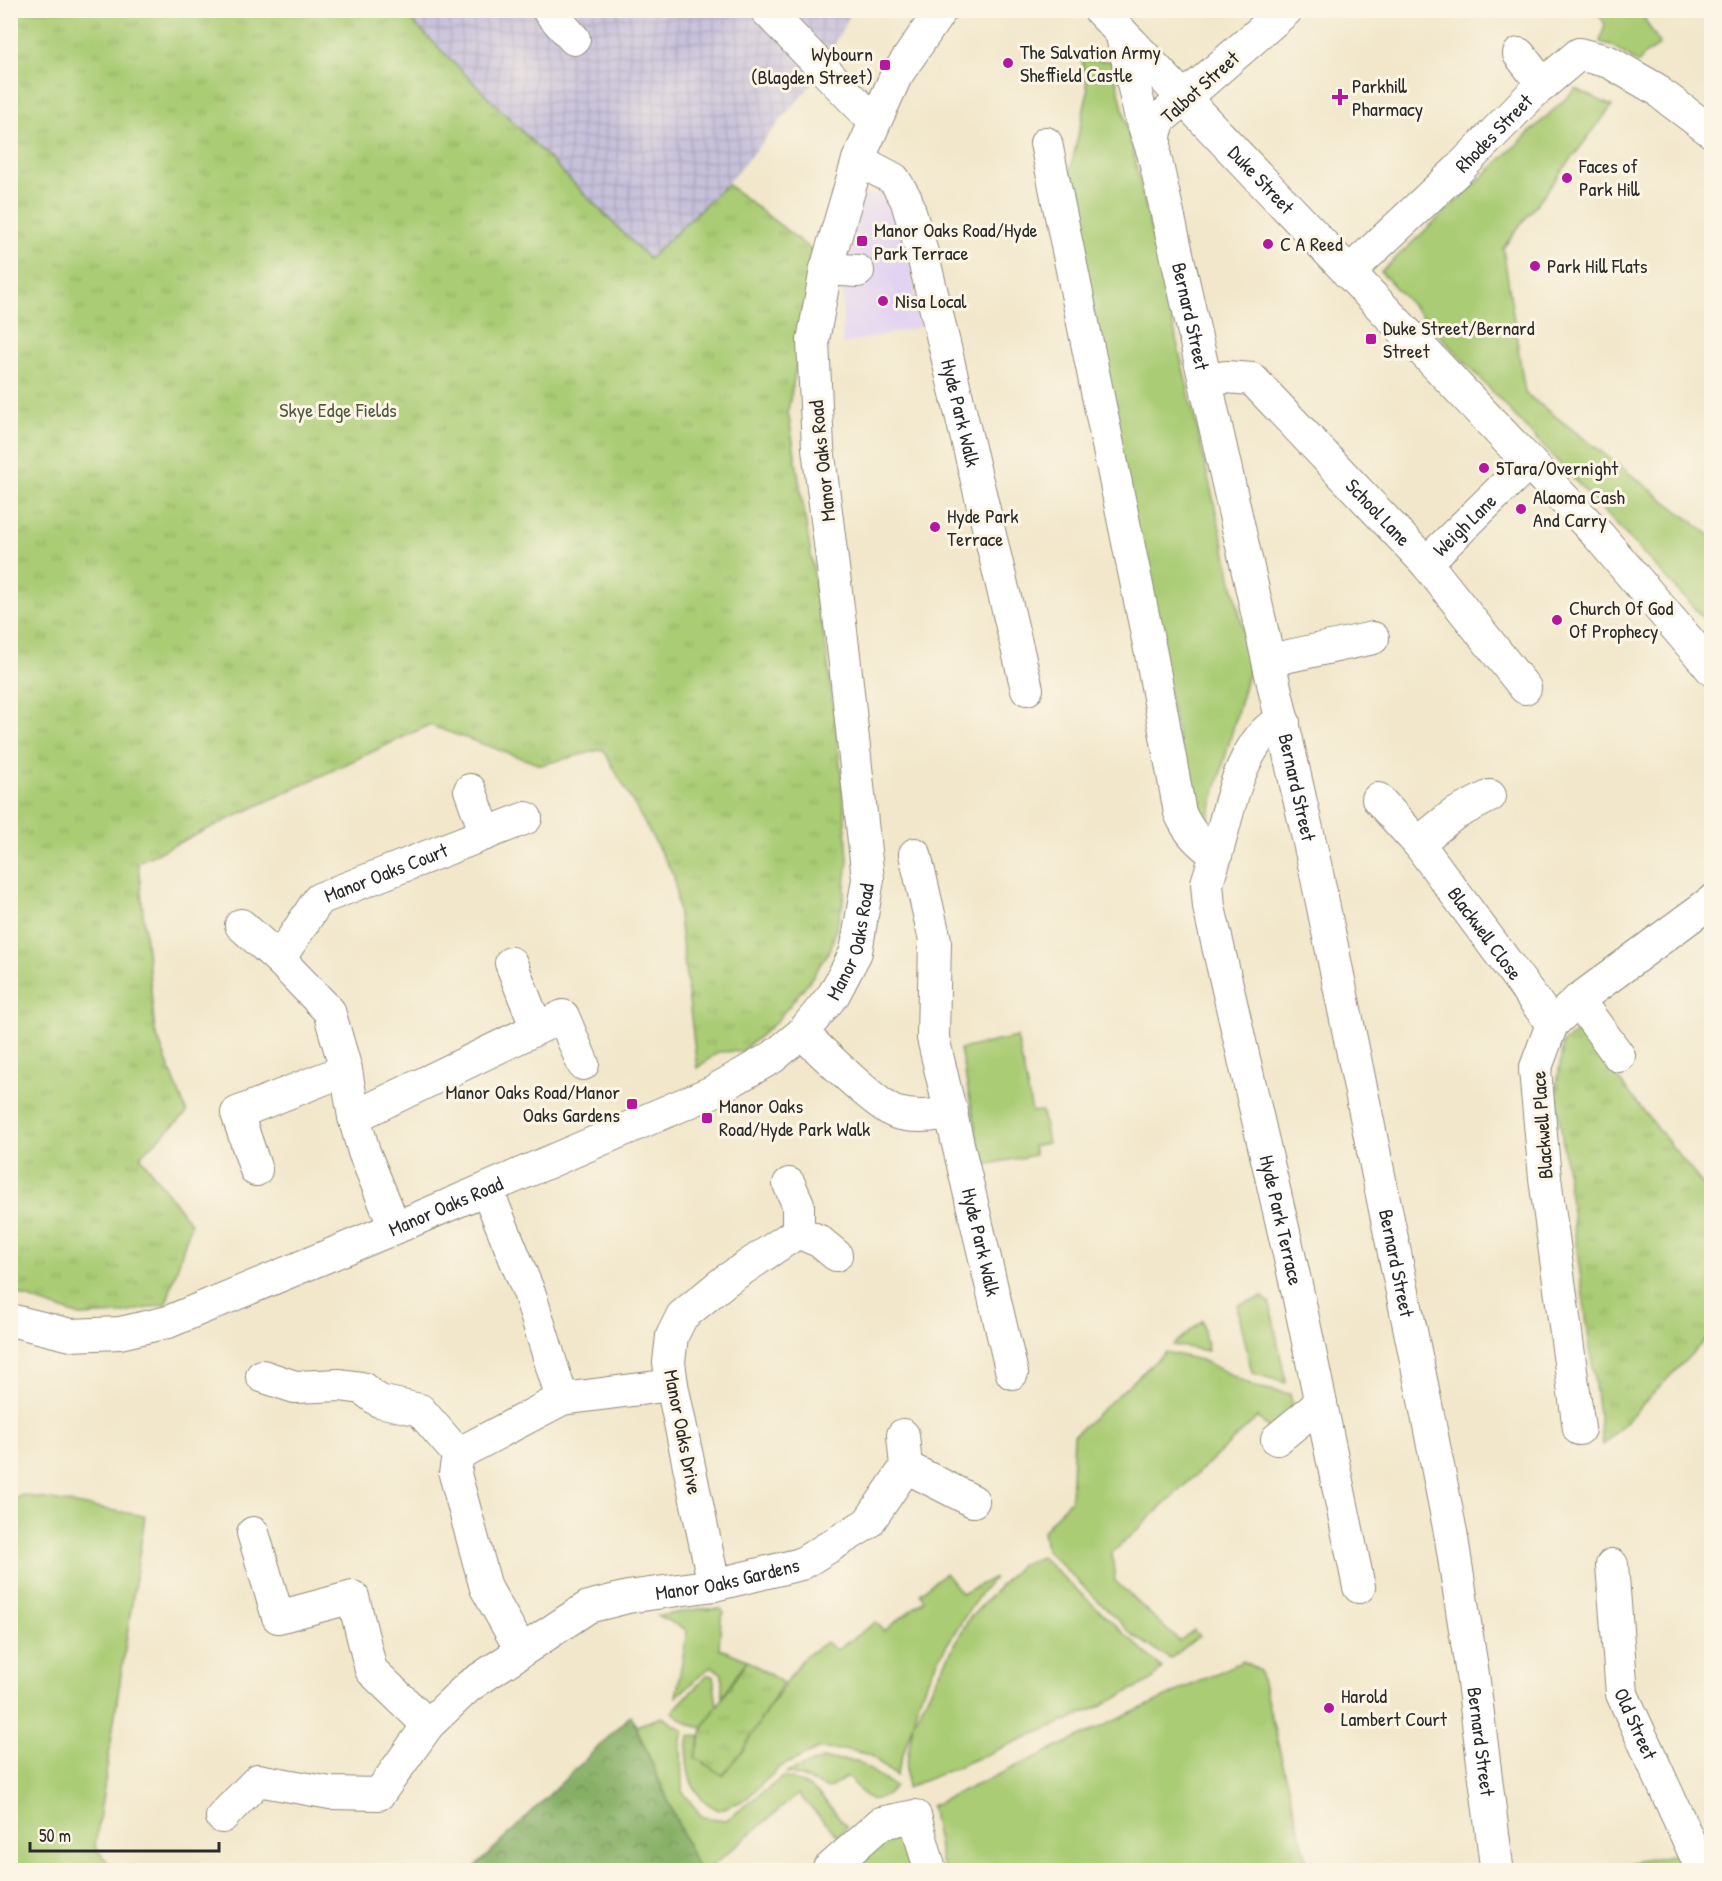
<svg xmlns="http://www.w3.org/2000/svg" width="1722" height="1881" font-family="'Patrick Hand',sans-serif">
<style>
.built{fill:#e3d3f2}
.industrial{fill:url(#industrial-grid)}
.green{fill:#aacc75;stroke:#6a7c50;stroke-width:1.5}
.forest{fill:url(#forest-crowns);stroke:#596e48;stroke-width:1.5}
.park{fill:url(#park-tufts);stroke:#6a7c50;stroke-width:1.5}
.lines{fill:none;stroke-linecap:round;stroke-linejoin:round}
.minor-casing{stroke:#8e897b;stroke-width:34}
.major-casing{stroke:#8e897b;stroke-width:35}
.minor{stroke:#fff;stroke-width:32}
.major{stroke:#fff;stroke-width:33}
.poi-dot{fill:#b5179e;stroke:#fcf5e5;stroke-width:2}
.labels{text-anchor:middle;stroke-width:6;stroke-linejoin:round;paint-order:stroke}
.poi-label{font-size:20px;fill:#2b2b2b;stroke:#fcf5e5;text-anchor:start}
.street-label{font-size:20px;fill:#2b2b2b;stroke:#fcf5e5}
.park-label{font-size:20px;fill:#515b41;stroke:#fcf5e5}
</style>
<defs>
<pattern id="industrial-grid" width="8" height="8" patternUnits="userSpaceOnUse" patternTransform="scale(1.5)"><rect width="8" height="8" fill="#c6c0da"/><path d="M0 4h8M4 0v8" fill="none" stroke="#aaa5bb"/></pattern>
<pattern id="forest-crowns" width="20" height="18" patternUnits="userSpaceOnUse" patternTransform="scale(1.5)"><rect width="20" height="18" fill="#87b066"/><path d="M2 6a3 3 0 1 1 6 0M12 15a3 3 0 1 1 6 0" fill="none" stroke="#6f8f54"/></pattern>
<pattern id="park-tufts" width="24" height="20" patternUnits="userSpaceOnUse" patternTransform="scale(1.5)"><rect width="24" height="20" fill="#aacc75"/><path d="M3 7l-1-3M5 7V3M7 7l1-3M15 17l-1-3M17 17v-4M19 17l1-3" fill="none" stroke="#92af65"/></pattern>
</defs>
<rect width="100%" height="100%" fill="#fcf5e5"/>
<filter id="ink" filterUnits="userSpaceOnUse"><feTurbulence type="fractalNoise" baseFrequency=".0167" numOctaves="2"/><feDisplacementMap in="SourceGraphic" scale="12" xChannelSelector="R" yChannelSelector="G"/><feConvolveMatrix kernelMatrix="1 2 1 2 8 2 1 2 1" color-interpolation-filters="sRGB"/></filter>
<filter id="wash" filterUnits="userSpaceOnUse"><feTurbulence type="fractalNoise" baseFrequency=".008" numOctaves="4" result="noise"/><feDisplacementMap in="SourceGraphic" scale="24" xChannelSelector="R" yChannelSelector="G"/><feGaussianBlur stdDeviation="1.35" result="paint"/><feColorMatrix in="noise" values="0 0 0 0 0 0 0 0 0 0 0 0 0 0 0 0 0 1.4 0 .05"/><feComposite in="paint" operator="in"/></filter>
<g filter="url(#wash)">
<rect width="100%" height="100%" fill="#f2e7cb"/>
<path class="built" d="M 883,193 L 899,205 L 911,260 L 919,327 L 842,344 L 843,272 L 851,220 L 864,195 Z"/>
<path class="industrial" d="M 402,11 L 852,11 L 816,79 L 727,184 L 649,259 Z"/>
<path class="green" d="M 1597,11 L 1640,11 L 1660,45 L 1644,55 L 1638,63 L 1611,45 L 1600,42 L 1605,24 Z
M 1082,60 L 1112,61 L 1251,663 L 1207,823 L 1192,805 L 1065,194 L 1088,91 Z
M 1576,89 L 1612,106 L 1503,248 L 1525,393 L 1711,536 L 1711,626 L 1381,272 Z
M 1017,1037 L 1032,1112 L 1042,1111 L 1048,1143 L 1033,1146 L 1035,1155 L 983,1165 L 960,1049 Z
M 1263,1297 L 1270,1304 L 1286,1383 L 1252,1373 L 1237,1305 Z
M 1202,1321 L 1208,1351 L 1173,1345 Z
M 1165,1352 L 1201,1360 L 1256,1387 L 1290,1394 L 1292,1404 L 1276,1437 L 1258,1417 L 1112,1553 L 1115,1581 L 1179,1641 L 1194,1630 L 1199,1636 L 1170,1659 L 1134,1636 L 1046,1550 L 1043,1531 L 1071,1499 L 1074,1435 Z
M 22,1495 L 145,1516 L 95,1847 L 114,1870 L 11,1870 L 10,1501 Z
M 1041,1557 L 1162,1668 L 1152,1680 L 1096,1708 L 907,1788 L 906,1769 L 913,1723 L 896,1776 L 870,1755 L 849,1750 L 818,1749 L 780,1767 L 745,1800 L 719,1810 C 687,1796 684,1765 689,1735 L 701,1737 L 695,1757 L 723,1775 L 802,1659 L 826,1642 L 836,1650 L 876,1622 L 884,1631 L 924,1600 L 920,1593 L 945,1573 L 962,1594 L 995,1577 C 971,1601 915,1690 914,1721 L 968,1620 L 1020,1565 Z
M 699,1609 L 721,1609 L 724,1613 L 721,1619 L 719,1648 L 747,1660 L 722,1697 L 722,1674 L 711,1666 L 676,1697 L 687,1632 L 685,1629 L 658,1616 Z
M 1243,1661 L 1260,1671 L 1309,1870 L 943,1870 L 931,1806 Z
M 707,1675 L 713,1676 L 717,1706 L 703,1728 L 690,1725 L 672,1712 Z
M 662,1717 L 683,1730 L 681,1740 L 682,1791 L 702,1817 L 726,1820 L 783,1777 C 814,1782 828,1804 846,1826 L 840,1838 L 798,1794 L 707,1870 L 698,1870 L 636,1726 Z
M 823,1759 L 857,1761 L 895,1787 C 869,1810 868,1798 847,1777 L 828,1789 L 801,1777 L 786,1773 Z
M 891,1835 L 909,1842 L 923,1870 L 851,1870 Z
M 1677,1854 L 1684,1870 L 1589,1870 Z"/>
<path class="forest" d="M 631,1715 L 698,1870 L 466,1870 L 474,1868 Z"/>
<path class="park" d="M 11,11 L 402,11 L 649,259 L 727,184 L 817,254 L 788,411 L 827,656 L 842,779 L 848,860 L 843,902 L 831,948 L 810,980 L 775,1023 L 742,1051 L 718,1052 L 697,1068 L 674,876 L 603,749 L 541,765 L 429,725 L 138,862 L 155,1031 L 187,1113 L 140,1156 L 191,1224 L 166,1304 L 119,1314 L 80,1316 L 11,1292 Z
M 1579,1030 L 1711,1195 L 1711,1334 L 1603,1445 L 1556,1092 L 1563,1043 Z
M 747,1660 L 783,1683 L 743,1750 L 722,1775 L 695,1757 L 704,1726 Z"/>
</g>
<g filter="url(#ink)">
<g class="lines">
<g class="minor-casing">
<g id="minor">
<path d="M 548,10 L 574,39"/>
<path d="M 766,10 L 874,121"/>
<path d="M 1519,54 L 1543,85"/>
<path d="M 1664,96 L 1712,132"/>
<path id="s1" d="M 1046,143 L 1152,659 L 1180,813 C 1189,833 1199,842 1216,855 L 1207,883 L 1209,907 L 1297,1289 L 1359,1587"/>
<path id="s2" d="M 858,160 L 894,179 L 906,199 L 923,256 L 1027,689"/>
<path d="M 826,269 L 858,271"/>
<path id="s3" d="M 1348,273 L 1457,171 L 1533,93 L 1579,54 L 1609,62 L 1656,89"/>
<path id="s4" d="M 1206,381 L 1226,377 L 1252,379 L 1426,563 L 1525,688"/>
<path id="s5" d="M 1426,563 L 1528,463"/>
<path d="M 1270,660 L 1373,638"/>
<path d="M 470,790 L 486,834"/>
<path id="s6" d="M 1378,799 L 1418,843 L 1552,1024"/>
<path d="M 1418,843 L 1453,815 L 1490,796"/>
<path id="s7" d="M 915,854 L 935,940 L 933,1038 L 1012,1373"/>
<path d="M 1216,855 C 1228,815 1236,761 1267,730 C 1271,726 1278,724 1284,722"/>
<path d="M 241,925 L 279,959 L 329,1011 L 346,1070 L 354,1117 L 364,1152 L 395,1228"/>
<path id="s8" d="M 279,959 L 319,899 L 526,818"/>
<path d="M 511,963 L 536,1027"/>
<path d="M 1578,1000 L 1619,1056"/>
<path d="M 802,1033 C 819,1049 879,1108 897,1113 C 916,1118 933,1116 952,1112"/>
<path d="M 354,1117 L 563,1016 L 583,1064"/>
<path d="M 256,1170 L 237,1113 L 346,1070"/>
<path d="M 789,1184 L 798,1204 L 798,1232 L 819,1241 L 836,1255"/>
<path d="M 487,1190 L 530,1295 L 562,1399 L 458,1454 L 455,1474 L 486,1588 L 521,1650"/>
<path id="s9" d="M 10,1320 L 71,1335 L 120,1333 L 168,1322 L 395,1228 L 712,1092 L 773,1057 L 802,1033 L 834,994 L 856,952 L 868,879 L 844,655 L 818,448 L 813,341 L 826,269 L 858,160 L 896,76 L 941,10"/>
<path d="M 262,1376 L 295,1387 L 340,1385 L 362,1388 L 379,1401 L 420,1410 L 458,1454"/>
<path d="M 562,1399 L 672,1385"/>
<path d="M 1579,1429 L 1545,1178 L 1535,1070 L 1552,1024 L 1578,1000 L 1712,901"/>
<path d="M 1277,1439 L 1321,1403"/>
<path d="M 906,1467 L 973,1501"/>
<path d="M 253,1533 L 278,1617 L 353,1597 L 371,1670 L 428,1725"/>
<path id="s10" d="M 1612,1565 L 1622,1694 L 1702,1870"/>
<path d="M 714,1585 L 672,1385 L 669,1362 L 672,1336 L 682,1316 L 725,1281 L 798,1232"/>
<path id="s11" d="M 222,1817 L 258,1780 L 330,1793 L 379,1794 L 428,1725 L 469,1686 L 588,1607 L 628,1597 L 714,1585 L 801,1564 L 868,1523 L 906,1467 L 903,1435"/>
<path d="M 828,1870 L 881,1823 L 915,1816 L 930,1870"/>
</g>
</g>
<g class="major-casing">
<g id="major">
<path id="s12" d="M 1100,10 L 1599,536 L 1712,669"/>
<path id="s13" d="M 1286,10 L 1159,120 L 1155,133 L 1154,154 L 1316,871 L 1422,1387 L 1451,1535 L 1473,1678 L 1497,1870"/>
<path d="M 1122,34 L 1141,116 L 1153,151"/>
</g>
</g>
<use href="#minor" class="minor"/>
<use href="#major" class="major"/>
</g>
</g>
<g class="poi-dot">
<circle cx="1008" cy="63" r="6"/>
<rect x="879" y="59" width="12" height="12" rx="3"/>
<path d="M1337 88h6v6h6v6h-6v6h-6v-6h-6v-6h6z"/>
<circle cx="1567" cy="178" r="6"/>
<rect x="856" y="235" width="12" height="12" rx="3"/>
<circle cx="1268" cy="244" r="6"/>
<circle cx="1535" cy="266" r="6"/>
<circle cx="883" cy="301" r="6"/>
<rect x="1365" y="333" width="12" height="12" rx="3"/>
<circle cx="1484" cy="468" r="6"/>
<circle cx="1521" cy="509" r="6"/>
<circle cx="935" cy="527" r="6"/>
<circle cx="1557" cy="620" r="6"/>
<rect x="626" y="1098" width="12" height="12" rx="3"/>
<rect x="701" y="1112" width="12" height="12" rx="3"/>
<circle cx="1329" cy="1708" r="6"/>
</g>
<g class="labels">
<g class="poi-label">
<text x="1020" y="59">The Salvation Army<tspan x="1020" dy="23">Sheffield Castle</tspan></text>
<text x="873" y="61" text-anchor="end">Wybourn<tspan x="873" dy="23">(Blagden Street)</tspan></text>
<text x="1352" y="93">Parkhill<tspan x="1352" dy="23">Pharmacy</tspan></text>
<text x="1579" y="173">Faces of<tspan x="1579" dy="23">Park Hill</tspan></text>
<text x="874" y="237">Manor Oaks Road/Hyde<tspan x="874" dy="23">Park Terrace</tspan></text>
<text x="1280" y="251">C A Reed</text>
<text x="1547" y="273">Park Hill Flats</text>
<text x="895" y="308">Nisa Local</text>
<text x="1383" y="335">Duke Street/Bernard<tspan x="1383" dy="23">Street</tspan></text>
<text x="1496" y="475">5Tara/Overnight</text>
<text x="1533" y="504">Alaoma Cash<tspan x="1533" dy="23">And Carry</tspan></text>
<text x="947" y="523">Hyde Park<tspan x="947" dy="23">Terrace</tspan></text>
<text x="1569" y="615">Church Of God<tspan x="1569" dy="23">Of Prophecy</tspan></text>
<text x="620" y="1099" text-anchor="end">Manor Oaks Road/Manor<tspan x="620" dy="23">Oaks Gardens</tspan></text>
<text x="719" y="1113">Manor Oaks<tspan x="719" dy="23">Road/Hyde Park Walk</tspan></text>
<text x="1341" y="1703">Harold<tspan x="1341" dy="23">Lambert Court</tspan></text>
</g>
<g class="street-label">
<text transform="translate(1200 87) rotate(-42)" y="7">Talbot Street</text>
<text dy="7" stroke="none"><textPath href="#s3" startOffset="202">Rhodes Street</textPath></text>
<text dy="7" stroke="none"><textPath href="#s12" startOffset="234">Duke Street</textPath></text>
<text dy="7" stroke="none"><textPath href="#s13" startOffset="369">Bernard Street</textPath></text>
<text dy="7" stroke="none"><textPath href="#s2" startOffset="285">Hyde Park Walk</textPath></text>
<text transform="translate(822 461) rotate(-96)" y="7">Manor Oaks Road</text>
<text dy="7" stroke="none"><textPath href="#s4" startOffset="230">School Lane</textPath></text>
<text dy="7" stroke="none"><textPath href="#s5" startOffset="54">Weigh Lane</textPath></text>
<text dy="7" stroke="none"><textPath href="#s13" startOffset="852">Bernard Street</textPath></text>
<text dy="7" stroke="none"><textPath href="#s8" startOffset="144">Manor Oaks Court</textPath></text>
<text dy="7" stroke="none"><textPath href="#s6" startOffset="172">Blackwell Close</textPath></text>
<text dy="7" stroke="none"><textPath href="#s9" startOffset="966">Manor Oaks Road</textPath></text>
<text transform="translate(1542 1125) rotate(-94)" y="7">Blackwell Place</text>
<text dy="7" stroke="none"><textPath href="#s9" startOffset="462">Manor Oaks Road</textPath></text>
<text dy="7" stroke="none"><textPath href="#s1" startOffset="1114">Hyde Park Terrace</textPath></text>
<text dy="7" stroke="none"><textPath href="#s7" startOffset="396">Hyde Park Walk</textPath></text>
<text dy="7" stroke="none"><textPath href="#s13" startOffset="1338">Bernard Street</textPath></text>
<text transform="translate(683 1432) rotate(79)" y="7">Manor Oaks Drive</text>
<text dy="7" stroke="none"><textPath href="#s11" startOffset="600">Manor Oaks Gardens</textPath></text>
<text dy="7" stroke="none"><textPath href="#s10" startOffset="162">Old Street</textPath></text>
<text dy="7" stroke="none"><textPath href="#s13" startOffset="1824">Bernard Street</textPath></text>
</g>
<g class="park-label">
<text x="338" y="417">Skye Edge Fields</text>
</g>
</g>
<rect width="1722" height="1881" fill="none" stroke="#fcf5e5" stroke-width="36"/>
<path d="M30 1842v9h189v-9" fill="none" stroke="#2b2b2b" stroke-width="3"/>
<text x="39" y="1842" font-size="18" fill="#2b2b2b" stroke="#fcf5e5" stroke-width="4.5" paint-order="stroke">50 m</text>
</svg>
